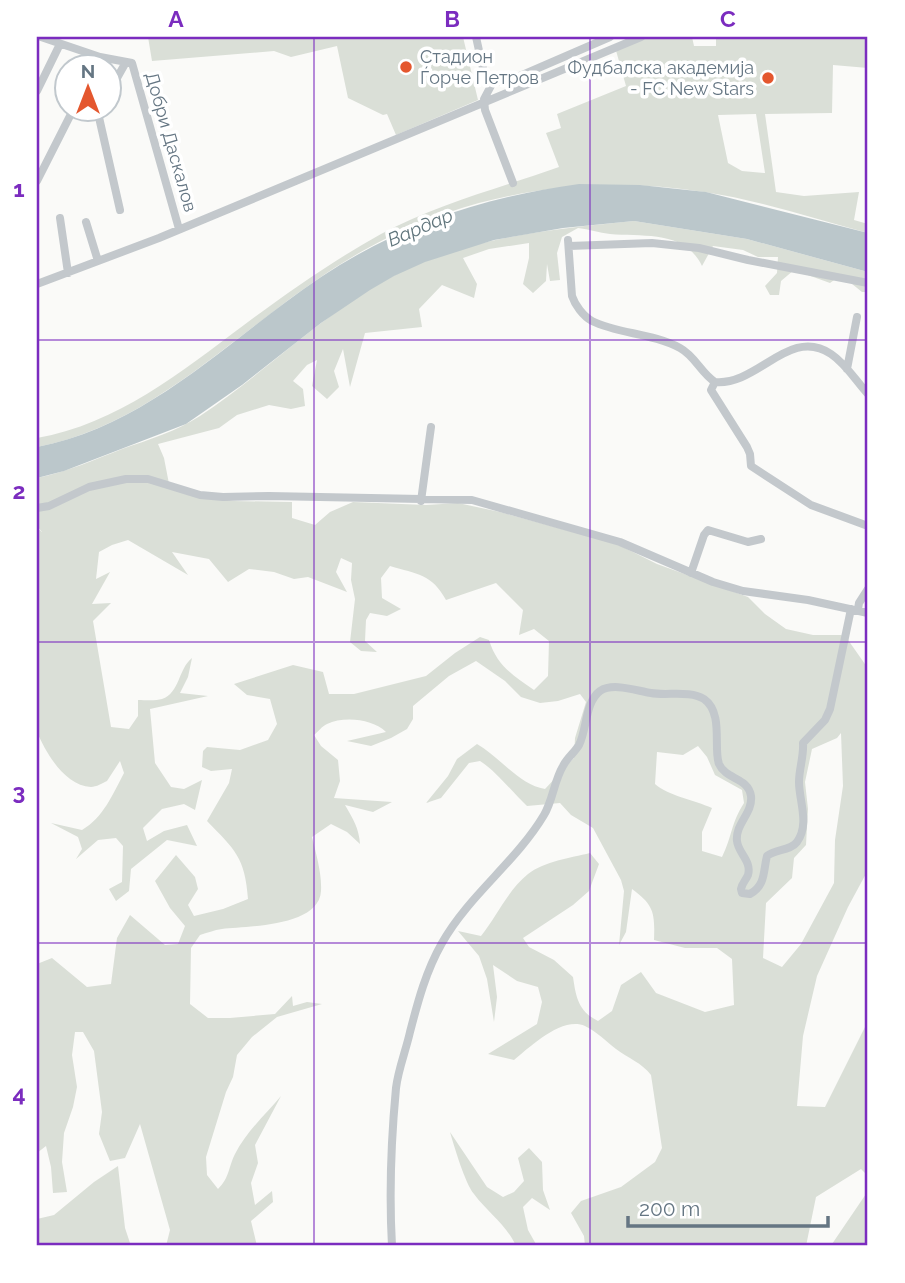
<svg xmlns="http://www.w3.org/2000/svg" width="905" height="1283" font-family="Raleway,sans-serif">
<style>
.green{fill:#dadfd7;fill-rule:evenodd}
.water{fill:#bbc7cb}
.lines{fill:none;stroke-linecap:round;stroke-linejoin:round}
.street{stroke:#c3c8cc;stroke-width:8}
.grid{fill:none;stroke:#7b2cbf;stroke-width:2;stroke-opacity:0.55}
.poi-dot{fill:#e4572e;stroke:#fff;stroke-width:2.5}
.labels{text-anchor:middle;stroke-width:7;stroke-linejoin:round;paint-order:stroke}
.poi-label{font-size:18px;fill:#657683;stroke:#fff;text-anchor:start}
.street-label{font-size:18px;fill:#657683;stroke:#fff}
.water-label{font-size:19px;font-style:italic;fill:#60757c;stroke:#fff}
.neatline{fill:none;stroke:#7b2cbf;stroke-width:2.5}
.grid-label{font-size:23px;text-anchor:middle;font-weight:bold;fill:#7b2cbf}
</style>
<rect width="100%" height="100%" fill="#fafaf8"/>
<path class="green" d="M 148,37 L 463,37 L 478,100 L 396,135 L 387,114 L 383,115 L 348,98 L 337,46 L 291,57 L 274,51 L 152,61 Z
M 641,37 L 692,37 L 694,46 L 716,46 L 716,37 L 868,37 L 868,68 L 833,65 L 832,113 L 765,114 L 776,192 L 804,196 L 859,192 L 854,220 L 868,224 L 868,233 C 814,219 759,200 704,192 C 597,175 486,189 389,237 C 346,258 306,286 269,315 C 197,369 128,430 37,447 L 37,438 C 117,424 181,372 244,325 C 287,293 334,260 381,234 C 437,204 500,188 559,167 L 546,133 L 561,128 L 557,114 L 626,86 L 615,47 ZM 756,114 L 765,173 L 764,173 L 742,171 L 728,163 L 718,115 Z
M 634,221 L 747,239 L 868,272 L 868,292 L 862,292 L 841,275 L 830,283 L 794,270 L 781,281 L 779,295 L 770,295 L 765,286 L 777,273 L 778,257 L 758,257 L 743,250 L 713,246 L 702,266 C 685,230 644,237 610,234 C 599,233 589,229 578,228 L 562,237 L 557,253 L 560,280 L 550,281 L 547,264 L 546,281 L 533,293 L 523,284 L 529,258 L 529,243 L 489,249 L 463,258 L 477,284 L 474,298 L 442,285 L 419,309 L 422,327 L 365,333 L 350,387 L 343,349 L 334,371 L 339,387 L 327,399 L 312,386 L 317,360 L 307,365 L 293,381 L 303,389 L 305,406 L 291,409 L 269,405 L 237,415 L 219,428 L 158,444 L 164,458 L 170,489 L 233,501 L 292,502 L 292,518 L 315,525 L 330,512 L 353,502 L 426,505 L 458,503 L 500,512 L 617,544 L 657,564 L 748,597 L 765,614 L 786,629 L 813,635 L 841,635 L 846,637 L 867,667 L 868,674 L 868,870 L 848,907 L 817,976 L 803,1036 L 797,1106 L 825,1107 L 868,1021 L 868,1176 L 861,1169 L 816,1197 L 806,1246 L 585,1246 L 584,1236 L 571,1213 L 581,1201 L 621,1187 L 655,1162 L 662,1148 L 651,1075 C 642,1063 628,1058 616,1049 C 607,1042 596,1031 585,1026 C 562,1016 530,1047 514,1060 L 488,1054 L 537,1024 L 542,1002 L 538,987 L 517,981 L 493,965 L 497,997 L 494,1022 L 487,979 L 479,956 L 458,931 L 481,936 C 497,916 508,890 528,874 C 545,861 570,858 590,853 L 599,864 L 589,891 L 573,905 L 523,938 L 529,947 L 554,960 L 573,977 C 576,997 578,1011 598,1021 L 612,1011 L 621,985 L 641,972 L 656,993 L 705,1012 L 734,1005 L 732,959 L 717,948 L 685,948 L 654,940 C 655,913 654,905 632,889 L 626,932 L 619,945 L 624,891 L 621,880 L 593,828 L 571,815 L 560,803 L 527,806 C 513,793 495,770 480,761 L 469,763 L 441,798 L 426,803 L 448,776 L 457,759 L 477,744 C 500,757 519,785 545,789 L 574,758 L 575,738 L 586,702 L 580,694 L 558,701 L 540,703 L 521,697 L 505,681 L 476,661 L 449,676 L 413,706 L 413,719 L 407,729 L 391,738 L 371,746 L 347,741 L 386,732 C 373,719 344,716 327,724 C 322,726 318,732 314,735 L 321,746 L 338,760 L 340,781 L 334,798 L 392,802 L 373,812 L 345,805 C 353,819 359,828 360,844 L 347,832 L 331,824 L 312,837 C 316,854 322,873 321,891 C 319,927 247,926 222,929 C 214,930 207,933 200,935 L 191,948 L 190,1004 L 208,1018 L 230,1018 L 275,1014 L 292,996 L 293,1006 L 307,1002 L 322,1004 L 277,1017 L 252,1037 L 237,1055 L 233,1077 L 226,1092 L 206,1157 L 207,1175 L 218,1189 C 230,1177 228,1168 235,1154 C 246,1132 266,1114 281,1096 L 255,1145 L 258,1163 L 251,1183 L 255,1205 L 272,1191 L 273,1202 L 251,1221 L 257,1246 L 166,1246 L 170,1230 L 140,1124 L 125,1158 L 110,1161 L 99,1134 L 102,1112 L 94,1051 L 83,1032 L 75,1032 L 72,1055 L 77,1087 L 73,1107 L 64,1133 L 62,1162 L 67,1192 L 53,1193 L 51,1167 L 46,1146 L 37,1153 L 37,964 L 52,958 L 87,987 L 111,984 L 117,938 L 130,915 L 165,945 L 178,944 L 185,926 L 170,908 L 155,881 L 176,855 L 195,877 L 198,889 L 188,905 L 194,916 L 223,909 L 248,899 C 245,857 235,850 207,821 L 229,783 L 232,769 L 211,771 L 202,767 L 203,751 L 207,747 L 240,750 L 268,740 L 277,724 L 270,699 L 247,695 L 234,684 L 293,665 L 323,672 L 329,694 L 354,694 L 426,676 L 455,653 L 480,637 L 489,640 C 497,666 513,675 534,690 L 548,676 L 549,641 L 534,629 L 519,635 L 523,610 L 496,583 L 446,600 C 432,574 417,574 390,566 L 381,578 L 382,598 L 401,609 L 387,616 L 370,613 L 366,620 L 365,641 L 377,652 L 361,651 L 350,642 L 355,599 L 351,580 L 352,563 L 341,558 L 336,572 L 347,592 L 308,577 L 294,579 L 274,572 L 249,569 L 228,582 L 209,559 L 172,552 L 188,575 L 128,540 L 112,545 L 99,552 L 96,579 L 110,572 L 92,604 L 111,603 L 93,621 L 111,727 L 129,729 L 138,716 L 138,700 C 145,700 156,701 162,699 C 180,693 178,669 192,658 L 188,677 L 180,693 L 208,696 L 150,709 L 155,763 L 171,787 L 184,789 L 202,780 L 195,810 L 184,804 L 162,809 L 143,828 L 147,841 L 164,831 L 187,825 L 197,846 L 167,840 L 131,869 L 129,891 L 116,901 L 109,889 L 122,882 L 123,846 L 116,838 L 98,840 L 76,859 L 82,849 L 78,837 L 51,823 L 82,830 C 103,818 113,794 124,773 L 120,761 L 107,781 C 103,783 96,787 91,787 C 65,786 46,753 37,732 L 37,528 L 42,532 L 37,526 L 37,478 C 66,472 94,460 122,449 C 148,440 177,431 200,416 C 266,372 322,314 393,276 C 467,237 553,229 634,221 ZM 841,733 L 843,786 L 835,840 L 834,883 L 801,944 L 782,967 L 763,958 L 766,903 L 792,878 L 794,858 L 806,845 L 808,809 L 805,782 L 812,749 L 837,738 ZM 698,746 L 707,757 L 715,775 L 742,790 L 744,803 C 731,823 732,837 722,857 L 702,851 L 702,832 L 712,808 C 694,800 669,796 655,784 L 657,752 L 683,755 Z
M 450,1132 L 487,1187 L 503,1197 L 514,1192 L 524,1181 L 518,1158 L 529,1148 L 542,1162 L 543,1190 L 550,1210 L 532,1198 L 523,1207 L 528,1230 L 537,1246 L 516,1246 C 506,1224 488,1213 474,1194 C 465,1183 454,1146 450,1132 Z
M 118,1166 L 125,1228 L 131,1246 L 37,1246 L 37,1219 L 54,1215 L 94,1182 Z
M 868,1191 L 868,1246 L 822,1246 L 832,1244 Z"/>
<path class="water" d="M 579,184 L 640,185 L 706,192 L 868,233 L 868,272 L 747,239 L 634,221 L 563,228 L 494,240 L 425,262 L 394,276 L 370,290 L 321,323 L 242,385 L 186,424 L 64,471 L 37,478 L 37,447 C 149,426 230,338 321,277 C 401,224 484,197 579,184 Z"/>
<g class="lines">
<path class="street" d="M 41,37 L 100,57 L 132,63 L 179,229
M 476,37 L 484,73 L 493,82
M 493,82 L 508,81 L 610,37
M 493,82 L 484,99 L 485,110 L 513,183
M 37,91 L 60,44
M 108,94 L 126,62
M 100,108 L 98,113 L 120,210
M 37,181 L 74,108
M 60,218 L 68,273
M 86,222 L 98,261
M 568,240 L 572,296 C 575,305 583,316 592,321 C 618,334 652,333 680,348 C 695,356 701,373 715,382 C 758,386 789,326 831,354 C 846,364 856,381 868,394
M 569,246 L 652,243 L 699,248 L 748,260 L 868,283
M 37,284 L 159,238 L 641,37
M 847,369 L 857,317
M 715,382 L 711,390 L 747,447 L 750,454 L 751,466 L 811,505 L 868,526
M 421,501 L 431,427
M 37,508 L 49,506 L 89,487 L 126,479 L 148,479 L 200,495 L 223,497 L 269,496 L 472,500 L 620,542 L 713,582 L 743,591 L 808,600 L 868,613
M 691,573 L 704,535 L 708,530 L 748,542 L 761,539
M 858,609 L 859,603 L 868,589
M 392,1246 C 389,1193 391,1141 396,1088 C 398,1070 406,1050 410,1032 C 418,1001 426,971 442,943 C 469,895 516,862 544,815 C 553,800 554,781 563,766 C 567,758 575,752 579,745 C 587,730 585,702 600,691 C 613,682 637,691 651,693 C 666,696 690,690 704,699 C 724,713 713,749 719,764 C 726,780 748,777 751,796 C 753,813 735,824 737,841 C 738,853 752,861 748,875 C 746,880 742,883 741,889 L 742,893 L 750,894 C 766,885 763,871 767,856 C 776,849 790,851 797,842 C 810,824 799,801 799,782 C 799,769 804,756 803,743 L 825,720 L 830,709 L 851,609"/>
</g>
<path class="grid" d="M 314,37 L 314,1246M 590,37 L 590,1246M 37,340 L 868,340M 37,642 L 868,642M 37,943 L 868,943"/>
<g class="poi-dot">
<circle cx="406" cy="67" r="7"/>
<circle cx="768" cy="78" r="7"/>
</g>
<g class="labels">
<g class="poi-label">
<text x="420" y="63">Стадион<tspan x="420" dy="21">Ѓорче Петров</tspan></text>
<text x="754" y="74" text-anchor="end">Фудбалска академија<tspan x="754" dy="21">- FC New Stars</tspan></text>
</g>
<g class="street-label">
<text transform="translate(171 142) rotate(74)" y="6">Добри Даскалов</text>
</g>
<g class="water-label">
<text transform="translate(420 227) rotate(-23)" y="7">Вардар</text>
</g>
</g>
<rect width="905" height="1283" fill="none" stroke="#ffffff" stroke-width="77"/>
<g transform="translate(88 88)"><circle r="33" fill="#ffffff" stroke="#c1c8cd" stroke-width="2"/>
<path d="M0-5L12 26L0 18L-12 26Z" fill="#e4572e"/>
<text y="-10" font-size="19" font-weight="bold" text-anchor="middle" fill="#657683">N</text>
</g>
<path d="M628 1216v10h200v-10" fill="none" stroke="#657683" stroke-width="3.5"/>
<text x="639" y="1216" font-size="21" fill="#657683" stroke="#ffffff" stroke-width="5" paint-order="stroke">200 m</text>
<rect x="38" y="38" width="828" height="1206" class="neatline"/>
<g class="grid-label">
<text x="176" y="27">A</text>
<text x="452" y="27">B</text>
<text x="728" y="27">C</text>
<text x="19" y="197">1</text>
<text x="19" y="499">2</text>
<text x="19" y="800">3</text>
<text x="19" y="1102">4</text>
</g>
</svg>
